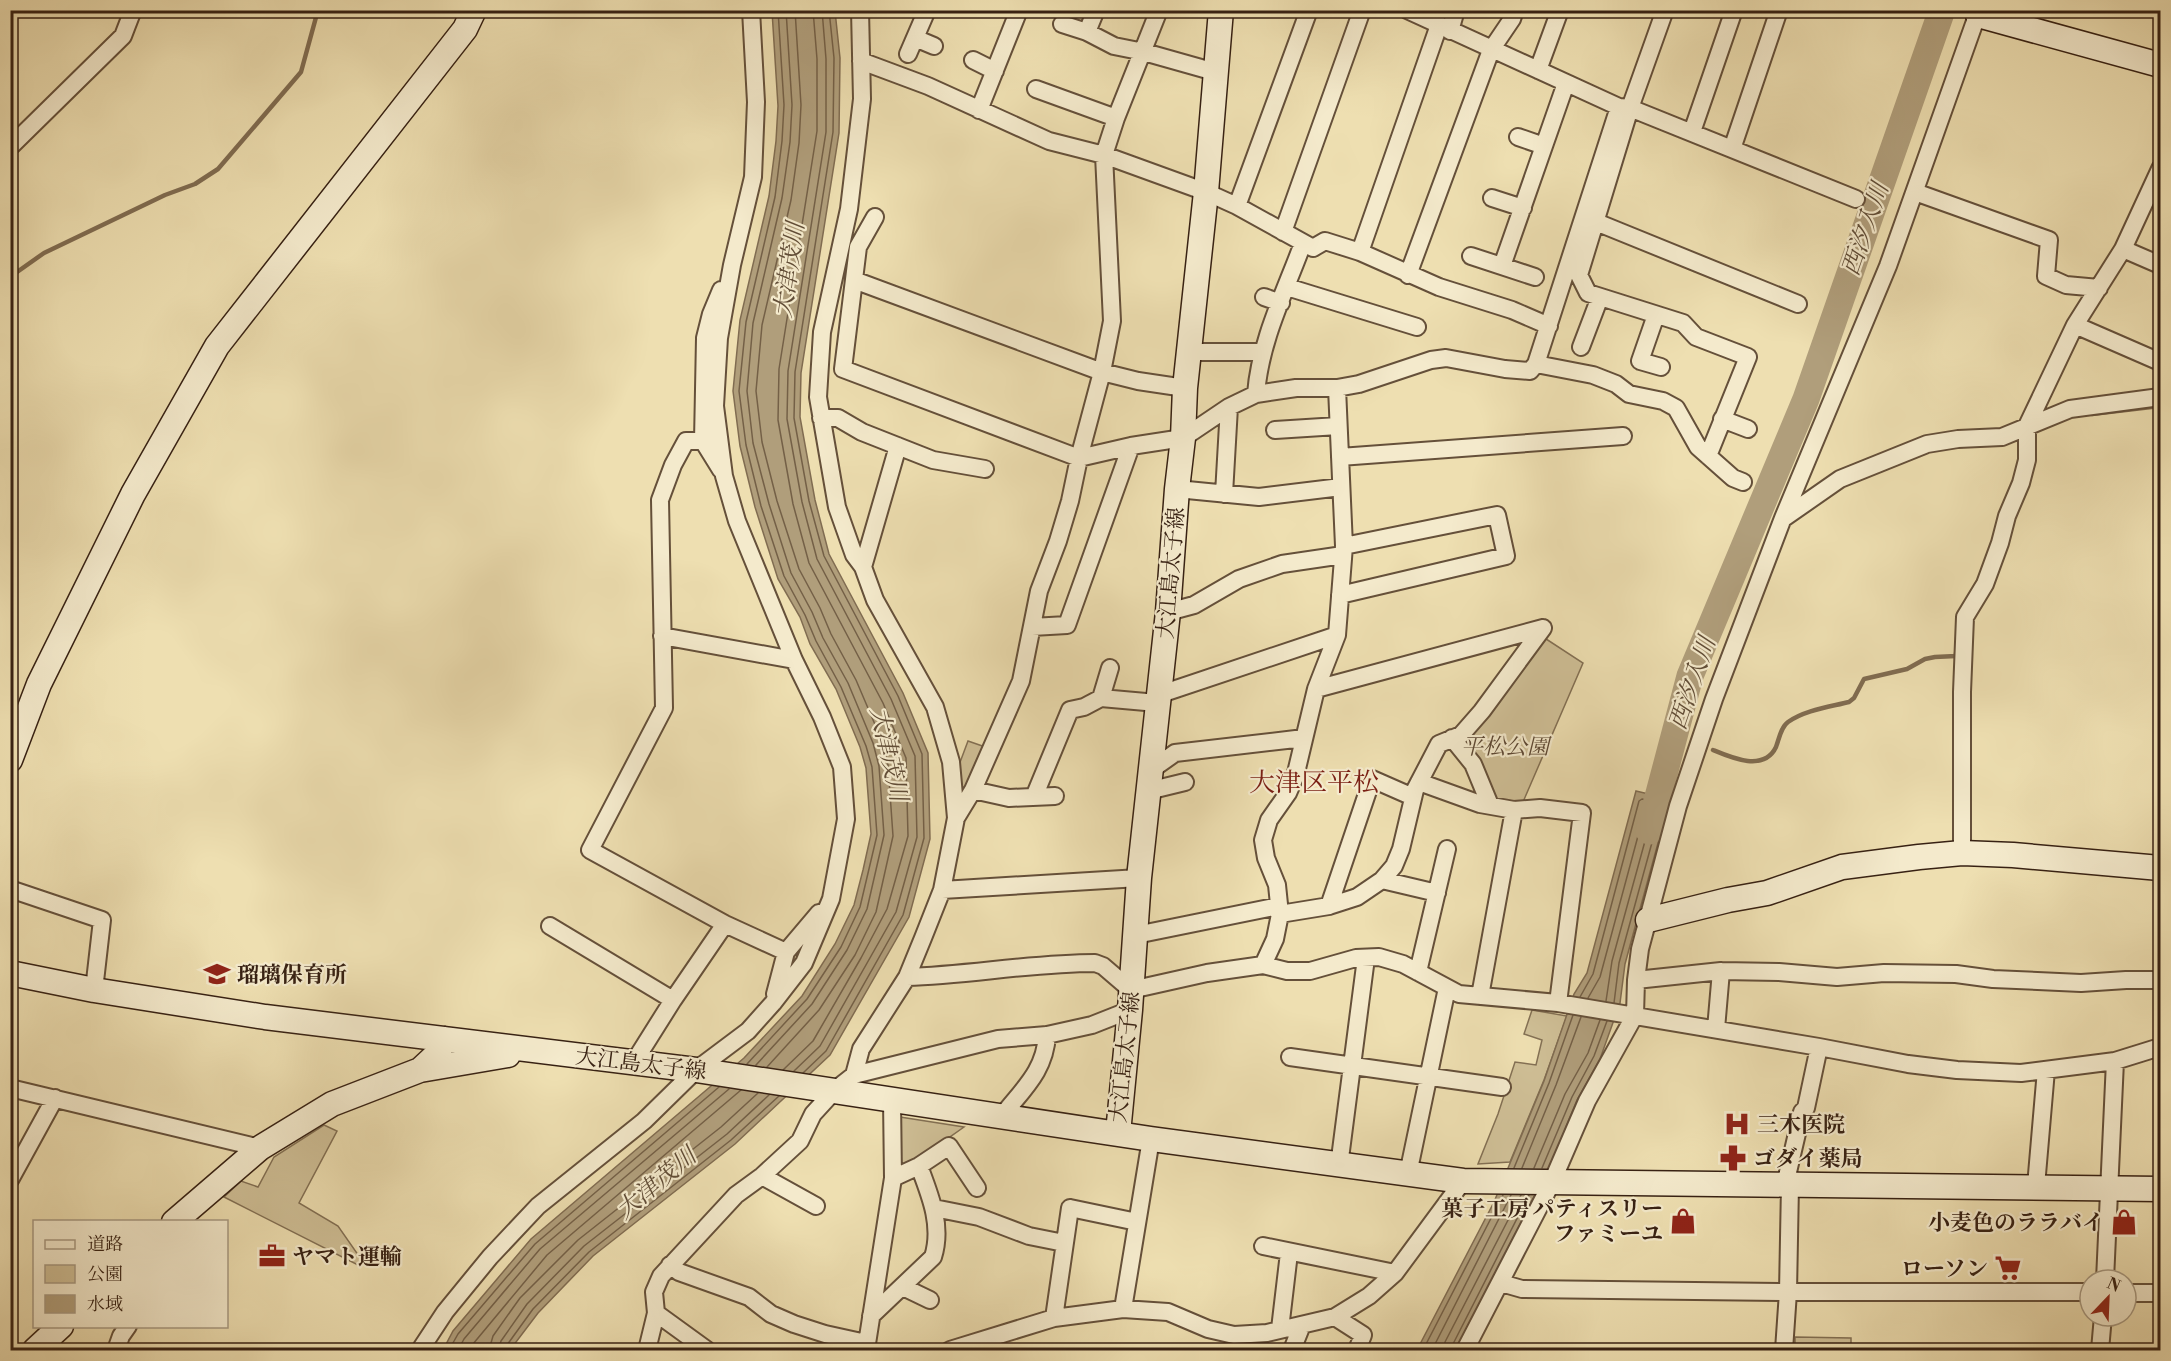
<svg xmlns="http://www.w3.org/2000/svg" width="2171" height="1361" font-family="'Libre Bodoni','Noto Serif JP',serif">
<style>
.green{fill:#cfbf96;stroke:#837054;stroke-width:1.5}
.water{fill:#b09e7b;stroke:#806c51;stroke-width:1.5}
.lines{fill:none;stroke-linecap:round;stroke-linejoin:round}
.shore{stroke:#746047;stroke-width:1.5}
.stream{stroke:#806c51;stroke-width:4.5}
.river{stroke:#b09e7b;stroke-width:27}
.street-casing{stroke:#65503a;stroke-width:20}
.secondary-casing{stroke:#372113;stroke-width:27}
.street{stroke:#f4eacc;stroke-width:16}
.secondary{stroke:#f4eacc;stroke-width:24}
.labels{text-anchor:middle;stroke-width:4.5;stroke-linejoin:round;paint-order:stroke}
.street-label{font-size:22px;fill:#372113;stroke:#f4eacc}
.park-label{font-size:22px;font-style:italic;fill:#5d4834;stroke:#f4eacc}
.poi-label{font-size:22px;font-weight:bold;fill:#372113;stroke:#f4eacc;text-anchor:start}
.water-label{font-size:24px;font-style:italic;fill:#614d37;stroke:#f4eacc}
.quarter-label{font-size:26px;fill:#7a1f14;stroke:#f4eacc}
</style>
<rect width="100%" height="100%" fill="#eedfb1"/>
<filter id="stains"><feTurbulence type="fractalNoise" baseFrequency=".00333" numOctaves="4"/><feColorMatrix values="0 0 0 0 .2 0 0 0 0 .09 0 0 0 0 .02 0 0 0 .5 -.17"/></filter>
<radialGradient id="worn" r=".72"><stop offset=".6" stop-color="#630" stop-opacity="0"/><stop offset="1" stop-color="#630" stop-opacity=".3"/></radialGradient>
<path class="green" d="M 1540,635 L 1583,663 L 1523,802 L 1483,802 L 1471,766 L 1451,744 Z
M 968,741 L 991,749 L 956,818 L 953,781 Z
M 1532,1010 L 1567,1016 L 1544,1080 L 1510,1162 L 1478,1164 L 1498,1114 L 1515,1062 L 1536,1065 L 1542,1040 L 1524,1034 Z
M 900,1117 L 964,1127 L 950,1137 L 950,1142 L 901,1169 Z
M 324,1125 L 337,1131 L 299,1203 L 338,1226 L 361,1259 L 358,1265 L 224,1197 L 241,1181 L 258,1187 L 274,1157 Z
M 1795,1337 L 1851,1338 L 1851,1350 L 1795,1350 Z"/>
<path class="water" d="M 772,11 L 835,11 L 840,58 L 839,133 L 801,373 L 800,417 L 815,500 L 829,554 L 903,693 L 928,753 L 930,839 L 909,917 L 830,1055 L 735,1144 L 593,1256 L 538,1313 L 510,1350 L 443,1350 L 453,1331 L 531,1239 L 744,1058 L 802,996 L 835,944 L 854,905 L 863,870 L 871,834 L 866,768 L 860,747 L 836,689 L 810,644 L 800,617 L 778,579 L 755,507 L 740,446 L 733,391 L 740,320 L 769,196 L 776,141 L 778,106 Z
M 1636,791 L 1670,799 L 1625,964 L 1620,1003 L 1600,1059 L 1577,1100 L 1550,1166 L 1456,1350 L 1417,1350 L 1494,1202 L 1544,1081 L 1574,994 L 1587,973 Z"/>
<g class="lines">
<path class="shore" d="M 1580,997 L 1593,974 L 1639,801 L 1642,799 L 1660,803 L 1662,806 L 1619,963 L 1614,1003
M 1588,998 L 1600,977 L 1645,810 L 1650,808 L 1653,812 L 1612,961 L 1606,1001
M 747,1064 L 807,999 L 841,947 L 860,907 L 877,835 L 872,767 L 866,746 L 841,687 L 816,641 L 805,615 L 784,576 L 761,506 L 746,445 L 739,391 L 746,322 L 775,197 L 782,141 L 784,105 L 778,10
M 756,1065 L 812,1004 L 847,950 L 867,909 L 884,835 L 879,766 L 873,743 L 848,683 L 823,638 L 812,612 L 791,573 L 769,504 L 753,443 L 747,391 L 753,323 L 782,198 L 790,142 L 792,105 L 786,10
M 767,1067 L 819,1010 L 855,955 L 876,912 L 893,836 L 888,765 L 882,741 L 856,680 L 831,634 L 820,608 L 799,569 L 777,501 L 762,442 L 756,391 L 762,325 L 791,200 L 799,143 L 801,105 L 795,10
M 783,1070 L 813,1041 L 861,958 L 887,909 L 908,836 L 906,758 L 883,703 L 809,563 L 793,504 L 778,420 L 779,369 L 817,131 L 817,59 L 813,10
M 794,1071 L 820,1046 L 896,912 L 917,837 L 915,756 L 891,699 L 817,559 L 802,502 L 787,419 L 788,371 L 826,132 L 826,59 L 822,10
M 803,1073 L 826,1051 L 903,915 L 924,838 L 922,754 L 898,696 L 824,556 L 809,501 L 794,418 L 795,372 L 833,132 L 834,58 L 829,10
M 1514,1168 L 1549,1083 L 1573,1015
M 1522,1168 L 1556,1085 L 1581,1017
M 1534,1168 L 1565,1094 L 1588,1053 L 1600,1020
M 1542,1168 L 1572,1097 L 1594,1056 L 1607,1021
M 449,1350 L 458,1334 L 535,1244 L 719,1087
M 458,1350 L 464,1339 L 540,1249 L 729,1089
M 468,1350 L 547,1255 L 741,1090
M 489,1350 L 493,1336 L 520,1298 L 578,1240 L 721,1127 L 758,1093
M 498,1350 L 501,1341 L 527,1304 L 584,1246 L 727,1134 L 769,1095
M 506,1350 L 507,1345 L 533,1309 L 589,1252 L 731,1140 L 779,1096
M 1423,1350 L 1503,1195
M 1432,1350 L 1511,1195
M 1444,1350 L 1445,1342 L 1521,1195
M 1451,1350 L 1452,1346 L 1529,1195"/>
<path class="stream" d="M 10,277 L 44,253 L 165,195 L 195,184 L 218,169 L 301,72 L 318,10
M 2092,414 L 2160,406
M 1713,750 C 1732,758 1764,772 1776,747 C 1779,739 1781,727 1788,722 C 1805,710 1829,707 1849,702 L 1854,698 L 1864,679 L 1907,669 L 1925,659 L 1935,657 L 1956,656 L 1956,653"/>
<path class="river" d="M 1649,831 L 1690,676 L 1806,399 L 1942,10"/>
<g class="street-casing">
<path id="street" d="M 1407,10 L 1619,107 L 1630,108 L 1856,199
M 1665,10 L 1630,108 L 1579,275 L 1588,293 L 1683,323 L 1696,337 L 1748,357 L 1708,456
M 1062,24 L 1087,32 L 1114,46 L 1144,52 L 1215,72
M 1450,31 L 1456,10
M 1087,32 L 1096,10
M 915,38 L 934,46
M 908,54 L 927,10
M 973,60 L 995,71
M 861,61 L 928,86 L 1049,141 L 1104,155 L 1206,192 L 1237,206 L 1313,248 L 1325,241 L 1360,252 L 1439,287 L 1512,310 L 1549,326
M 1538,70 L 1560,10
M 1036,89 L 1116,118
M 979,110 L 1019,10
M 1692,132 L 1734,10
M 1518,137 L 1544,146
M 10,147 L 123,36 L 133,10
M 1732,149 L 1779,10
M 1915,192 L 2049,240 L 2046,276 L 2066,285 L 2099,288
M 1492,198 L 1523,208
M 1237,206 L 1309,10
M 875,217 L 858,247 L 843,369 L 1079,458 L 1131,446 L 1183,438 L 1229,407 L 1256,394 L 1296,388 L 1337,388 L 1359,384 L 1431,360 L 1446,358 L 1505,369 L 1530,371 L 1536,364 L 1619,107
M 1596,222 L 1798,304
M 1283,232 L 1362,10
M 2123,249 L 2160,265
M 1360,252 L 1439,25
M 1471,256 L 1535,277
M 1502,266 L 1566,83
M 1408,275 L 1491,50 L 1512,19 L 1515,10
M 854,280 L 1102,372 L 1138,381 L 1185,388
M 1287,287 L 1417,327
M 1264,297 L 1281,303
M 1656,315 L 1640,361 L 1661,367
M 2075,325 L 2160,362
M 1581,347 L 1600,297
M 1189,352 L 1262,352
M 1536,364 L 1593,375 L 1616,384 L 1629,394 L 1663,401 L 1676,408 L 1698,447 L 1733,478 L 1743,482
M 1256,394 C 1260,341 1285,292 1303,243
M 821,418 L 838,418 L 862,432 L 933,460 L 985,469
M 1722,419 L 1748,429
M 1275,430 L 1338,426
M 703,441 L 705,338 L 711,314 L 721,290
M 1340,457 L 1623,436
M 721,470 L 703,441 L 686,441 L 673,465 L 660,500 L 664,708 L 590,850 L 725,924 L 786,952
M 1177,489 L 1259,497 L 1341,487
M 1224,494 L 1229,407
M 1784,518 L 1840,479 L 1927,444 L 1958,439 L 2002,437 L 2070,409 L 2160,397
M 863,567 L 898,446
M 1340,595 L 1506,556 L 1497,515 L 1344,546
M 1168,612 L 1194,605 L 1239,579 L 1282,564 L 1343,555
M 1032,627 L 1067,625 L 1131,446
M 662,636 L 794,660
M 1316,689 L 1543,628
M 1158,695 L 1337,635
M 1101,698 L 1110,668
M 1452,738 L 1473,764 L 1490,805
M 1151,770 L 1175,753 L 1304,738
M 1419,782 L 1480,804 L 1514,810 L 1540,808 L 1582,813 L 1558,1003
M 973,790 L 1009,798 L 1055,796
M 1148,791 L 1185,782
M 1034,797 L 1070,710 L 1084,707 L 1101,698 L 1157,703
M 956,818 L 973,790 L 1021,681 L 1039,591 L 1058,541 L 1070,501 L 1079,458 L 1102,372 L 1112,321 L 1104,155 L 1116,118 L 1159,10
M 1962,853 L 1962,692 L 1965,617 L 1985,584 L 2000,543 L 2007,516 L 2021,483 L 2027,460 L 2027,426 L 2075,325 L 2123,249 L 2160,169
M 1382,880 L 1437,893
M 10,889 L 102,920 L 94,990
M 942,890 L 1139,878
M 1329,906 L 1372,779 L 1413,797
M 1280,914 L 1329,906 L 1357,897 L 1382,880 L 1394,866 L 1401,849 L 1415,790 L 1439,744 L 1461,735 L 1482,711 L 1543,628
M 550,926 L 673,1000
M 1136,935 L 1279,906
M 1263,965 L 1275,939 L 1280,914 L 1277,885 L 1266,858 L 1263,840 L 1269,820 L 1288,793 L 1295,777 L 1316,689 L 1337,635 L 1344,546 L 1337,388
M 1418,972 L 1447,849
M 907,977 C 969,975 1032,963 1095,963 L 1103,966 L 1131,990 L 1207,973 L 1263,965 L 1287,971 L 1310,971 L 1356,958 L 1379,957 L 1403,964 L 1459,994 L 1558,1003 L 1819,1047 L 1908,1064 L 1957,1070 L 2021,1073 L 2115,1061 L 2160,1047
M 1636,980 L 1721,971 L 1779,972 L 1837,977 L 1884,973 L 1956,974 L 1993,979 L 2081,983 L 2126,980 L 2160,980
M 775,994 L 786,952 L 819,913
M 1480,996 L 1514,810
M 1716,1029 L 1721,971
M 1290,1057 L 1502,1087
M 634,1062 L 673,1000 L 725,924
M 854,1075 L 998,1039 L 1047,1035 L 1092,1025 L 1130,1010
M 10,1088 L 260,1148
M 1002,1116 C 1023,1089 1045,1071 1047,1035
M 1339,1166 L 1366,958
M 1408,1174 L 1447,988
M 762,1176 L 816,1206
M 893,1178 L 919,1166 L 949,1146 L 977,1188
M 10,1180 L 55,1098
M 2036,1186 L 2046,1070
M 934,1208 L 979,1217 L 1029,1236 L 1064,1243
M 1263,1246 L 1395,1273
M 670,1265 L 679,1272 L 749,1297 L 771,1314 L 794,1324 L 825,1334 L 866,1343
M 2105,1280 L 2115,1061
M 1501,1283 L 1522,1289 L 1788,1292 L 2090,1292
M 903,1287 L 930,1300
M 2126,1293 L 2160,1293
M 1123,1309 L 1151,1139
M 871,1316 L 933,1257 C 943,1226 930,1195 919,1166
M 1335,1317 L 1363,1335 L 1357,1350
M 1054,1318 L 1070,1208 L 1137,1222
M 1280,1329 L 1289,1253
M 116,1350 L 121,1336 L 128,1326
M 420,1350 L 445,1312 L 490,1257 L 538,1206 L 644,1121 L 696,1070 L 748,1031 L 773,1003 L 804,963 L 831,899 L 846,819 L 842,767 L 822,717 L 794,660 L 737,521 L 724,476 L 715,406 L 719,338 L 732,265 L 753,177 L 756,102 L 751,10
M 647,1350 L 656,1313
M 707,1350 L 656,1313 L 654,1292 L 661,1276 L 736,1195 L 762,1176 L 800,1141 L 813,1114 L 835,1090 L 854,1075 L 861,1049 L 907,977 L 923,938 L 942,890 L 956,818 L 951,762 L 935,707 L 875,600 L 863,567 L 854,555 L 837,507 L 818,397 L 822,332 L 849,209 L 862,99 L 860,10
M 866,1350 L 893,1178 L 892,1100
M 950,1350 L 1054,1318 L 1123,1309 L 1168,1312 L 1208,1329 L 1234,1335 L 1267,1333 L 1335,1317 L 1369,1296 L 1395,1273 L 1463,1181
M 1292,1350 L 1302,1325
M 1465,1350 L 1552,1182 L 1587,1101 L 1635,1015 L 1636,980 L 1640,949 L 1678,806 L 1714,699 L 1783,518 L 1888,266 L 1979,10
M 1784,1350 L 1788,1292 L 1790,1185 L 1788,1172 L 1802,1112 L 1806,1108 L 1819,1047
M 2100,1350 L 2103,1316"/>
</g>
<g class="secondary-casing">
<path id="secondary" d="M 1978,15 L 2160,65
M 10,760 L 39,684 L 133,494 L 217,346 L 465,29 L 474,10
M 1648,920 L 1728,900 L 1767,893 L 1842,867 L 1919,857 L 1962,853 L 2013,855 L 2160,868
M 10,973 L 94,990 L 265,1017 L 696,1070 L 1151,1139 L 1463,1181 L 2160,1189
M 420,1070 L 508,1055
M 1118,1133 L 1130,1010 L 1139,878 L 1168,612 L 1177,489 L 1183,438 L 1185,388 L 1206,192 L 1221,10
M 174,1222 L 260,1148 L 332,1104 L 420,1070 L 435,1056 L 445,1039
M 35,1350 L 61,1326"/>
</g>
<use href="#street" class="street"/>
<use href="#secondary" class="secondary"/>
</g>
<defs>
<g id="school-bare" transform="scale(2.07)"><path d="M0-5L7-2L0 1L-7-2ZM-4 1L0 2.5L4 1V4Q0 6-4 4Z" fill="#8f2418" stroke="#f4eacc" stroke-width="2.5" paint-order="stroke"/></g>
<g id="hospital-bare" transform="scale(2.07)"><path d="M-5-5h3v3.5h4V-5h3V5h-3V1.5h-4V5h-3Z" fill="#8f2418" stroke="#f4eacc" stroke-width="2.5" paint-order="stroke"/></g>
<g id="pharmacy-bare" transform="scale(2.07)"><path d="M-2-6h4v4h4v4h-4v4h-4v-4h-4v-4h4Z" fill="#8f2418" stroke="#f4eacc" stroke-width="2.5" paint-order="stroke"/></g>
<g id="shop-bare" transform="scale(2.07)"><path d="M-5-2.5h2.3a2.7 3.5 0 0 1 5.4 0H5L5.5 6h-11ZM-1.5-2.5h3a1.5 2.3 0 0 0-3 0Z" fill="#8f2418" stroke="#f4eacc" stroke-width="2.5" paint-order="stroke"/></g>
<g id="office-bare" transform="scale(2.07)"><path d="M-6-3h4V-5.5h4V-3h4V5H-6ZM-1-4.5V-3h2v-1.5ZM-6 0V1H6V0Z" fill="#8f2418" stroke="#f4eacc" stroke-width="2.5" paint-order="stroke"/></g>
<g id="supermarket-bare" transform="scale(2.07)"><path d="M-6-5.5h2.5l.6 2H6L4.5 2H-2.5L-4.4-4H-6ZM-1.5 3.2a1.3 1.3 0 1 0 .1 0ZM3 3.2a1.3 1.3 0 1 0 .1 0Z" fill="#8f2418" stroke="#f4eacc" stroke-width="2.5" paint-order="stroke"/></g>
</defs>
<g fill-rule="evenodd">
<use href="#school-bare" x="217" y="974"/>
<use href="#hospital-bare" x="1737" y="1124"/>
<use href="#pharmacy-bare" x="1733" y="1158"/>
<use href="#shop-bare" x="1683" y="1221"/>
<use href="#shop-bare" x="2124" y="1222"/>
<use href="#office-bare" x="272" y="1256"/>
<use href="#supermarket-bare" x="2008" y="1268"/>
</g>
<g class="labels">
<g class="street-label">
<text transform="translate(1170 573) rotate(-85)" y="8">大江島太子線</text>
<text transform="translate(1124 1057) rotate(-84)" y="8">大江島太子線</text>
<text transform="translate(641 1063) rotate(7)" y="8">大江島太子線</text>
</g>
<g class="park-label">
<text x="1505" y="754">平松公園</text>
</g>
<g class="poi-label">
<text x="237" y="982">瑠璃保育所</text>
<text x="1757" y="1132">三木医院</text>
<text x="1753" y="1166">ゴダイ薬局</text>
<text x="1663" y="1216" text-anchor="end">菓子工房 パティスリー<tspan x="1663" dy="25">ファミーユ</tspan></text>
<text x="2104" y="1230" text-anchor="end">小麦色のララバイ</text>
<text x="292" y="1264">ヤマト運輸</text>
<text x="1988" y="1276" text-anchor="end">ローソン</text>
</g>
<g class="water-label">
<text transform="translate(1865 229) rotate(-71)" y="8">西汐入川</text>
<text transform="translate(789 270) rotate(-82)" y="8">大津茂川</text>
<text transform="translate(1692 683) rotate(-71)" y="8">西汐入川</text>
<text transform="translate(889 754) rotate(77)" y="8">大津茂川</text>
<text transform="translate(656 1183) rotate(-40)" y="8">大津茂川</text>
</g>
<g class="quarter-label">
<text x="1314" y="791">大津区平松</text>
</g>
</g>
<rect width="2171" height="1361" fill="none" stroke="#eedfb1" stroke-width="36"/>
<rect x="12" y="12" width="2147" height="1337" fill="none" stroke="#372113" stroke-width="3"/>
<rect x="18" y="18" width="2135" height="1325" fill="none" stroke="#372113" stroke-width="1.5"/>
<rect x="33" y="1220" width="195" height="108" fill="#f4eacc" stroke="#a89a82" stroke-width="1.5"/>
<rect x="45" y="1240" width="30" height="9" fill="#f4eacc" stroke="#a89a82" stroke-width="1.5"/>
<text x="87" y="1250" font-size="18" fill="#372113">道路</text>
<rect x="45" y="1265" width="30" height="18" fill="#cfbf96" stroke="#a89a82" stroke-width="1.5"/>
<text x="87" y="1280" font-size="18" fill="#372113">公園</text>
<rect x="45" y="1295" width="30" height="18" fill="#b09e7b" stroke="#a89a82" stroke-width="1.5"/>
<text x="87" y="1310" font-size="18" fill="#372113">水域</text>
<g transform="translate(2108 1298) rotate(23)"><circle r="28" fill="#f4eacc" stroke="#a89a82" stroke-width="1.5"/>
<path d="M0-4.5L10 22L0 15L-10 22Z" fill="#8f2418"/>
<text y="-9" font-size="16" font-weight="bold" text-anchor="middle" fill="#372113">N</text>
</g>
<rect width="100%" height="100%" filter="url(#stains)"/>
<rect width="100%" height="100%" fill="url(#worn)"/>
</svg>
